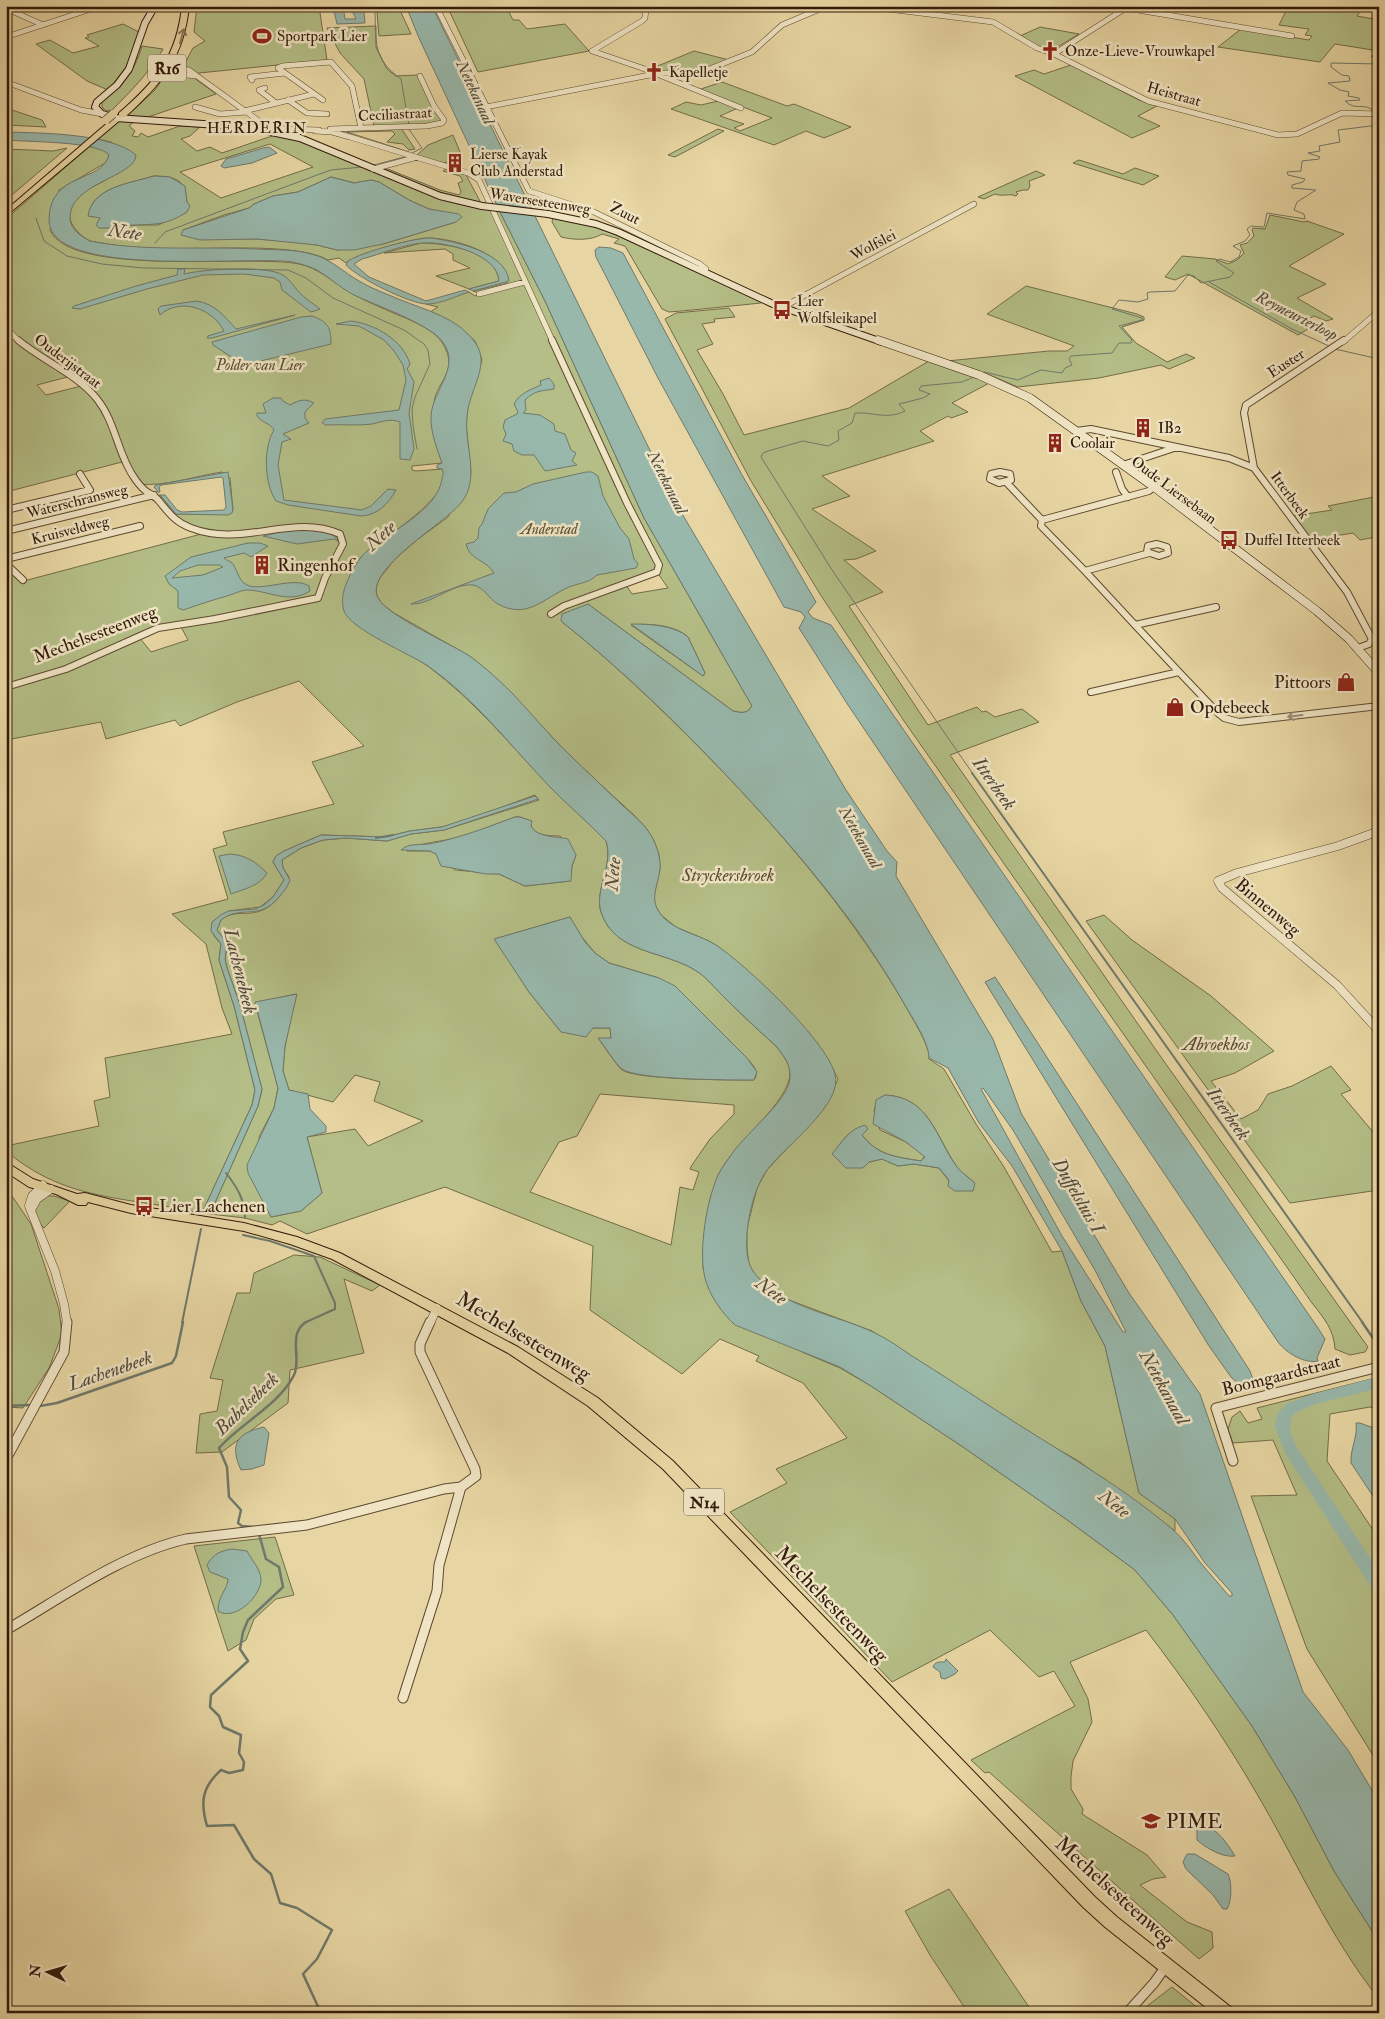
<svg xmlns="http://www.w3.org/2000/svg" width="1385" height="2019" font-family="'IM FELL Double Pica',serif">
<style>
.green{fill:#b4be86;stroke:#736c48;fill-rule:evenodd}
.water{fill:#98b8ac;stroke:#6f796b;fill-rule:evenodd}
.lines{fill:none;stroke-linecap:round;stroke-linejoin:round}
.stream-far2{stroke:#6f796b;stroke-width:1}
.stream-far1{stroke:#6f796b;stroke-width:2}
.stream{stroke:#6f796b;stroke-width:2.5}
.river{fill:#98b8ac;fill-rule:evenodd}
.minor-far3-casing{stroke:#5f4930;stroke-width:6}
.minor-far2-casing{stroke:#5f4930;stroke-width:8}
.minor-far1-casing{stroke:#5f4930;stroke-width:9}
.minor-casing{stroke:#5f4930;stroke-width:11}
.secondary-far1-casing{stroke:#321a0a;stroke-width:8}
.secondary-casing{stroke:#321a0a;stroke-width:9}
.primary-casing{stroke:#321a0a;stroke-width:2}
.trunk-casing{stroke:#321a0a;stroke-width:2}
.minor-far3{stroke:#efe4c3;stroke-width:5}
.minor-far2{stroke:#efe4c3;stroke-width:6}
.minor-far1{stroke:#efe4c3;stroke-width:8}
.minor{stroke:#efe4c3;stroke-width:9}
.secondary-far1{stroke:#efe4c3;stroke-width:6}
.secondary{stroke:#efe4c3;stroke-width:8}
.primary{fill:#e7d6a3;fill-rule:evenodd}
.trunk{fill:#e7d6a3;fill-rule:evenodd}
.secondary-bridge-casing{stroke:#321a0a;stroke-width:8;stroke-linecap:butt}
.trunk-bridge-casing{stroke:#321a0a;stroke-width:9;stroke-linecap:butt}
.secondary-bridge{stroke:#efe4c3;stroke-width:6}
.trunk-bridge{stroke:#e7d6a3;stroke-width:8}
.oneway{stroke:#8c7856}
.oneway2{stroke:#9a8970}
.labels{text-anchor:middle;stroke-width:5;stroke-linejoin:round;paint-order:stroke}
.far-poi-label{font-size:15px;fill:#321a0a;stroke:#efe4c3;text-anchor:start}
.far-street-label{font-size:15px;fill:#321a0a;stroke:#efe4c3}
.far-park-label{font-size:15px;font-style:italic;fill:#594b2f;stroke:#efe4c3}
.shield{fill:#efe4c3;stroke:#6b5742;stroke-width:1}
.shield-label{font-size:16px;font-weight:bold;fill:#321a0a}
.far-water-label{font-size:16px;font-style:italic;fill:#51493b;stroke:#efe4c3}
.far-neighbourhood-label{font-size:16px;letter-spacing:1px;fill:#321a0a;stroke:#efe4c3}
.poi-label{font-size:18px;fill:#321a0a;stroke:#efe4c3;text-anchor:start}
.street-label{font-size:18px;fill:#321a0a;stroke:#efe4c3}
.park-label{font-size:18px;font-style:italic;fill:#594b2f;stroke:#efe4c3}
.water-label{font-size:19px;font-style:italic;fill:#51493b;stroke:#efe4c3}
.near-street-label{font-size:21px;fill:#321a0a;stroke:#efe4c3}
.near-poi-label{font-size:21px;fill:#321a0a;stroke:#efe4c3;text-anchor:start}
</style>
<rect width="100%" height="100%" fill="#e7d6a3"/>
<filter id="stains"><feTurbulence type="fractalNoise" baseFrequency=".004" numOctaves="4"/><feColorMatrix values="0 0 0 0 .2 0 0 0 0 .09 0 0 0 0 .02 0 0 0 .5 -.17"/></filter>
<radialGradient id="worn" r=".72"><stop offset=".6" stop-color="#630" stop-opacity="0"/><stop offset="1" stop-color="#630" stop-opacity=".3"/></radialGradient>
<path class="green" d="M 197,6 L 319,6 L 327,60 L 199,73 L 193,77 L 216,94 L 145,118 L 126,116 L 154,91 L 177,60 L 185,63 L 193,48 L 205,41 L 194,32 Z
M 373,6 L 398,6 L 411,34 L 379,36 L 377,12 Z
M 447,6 L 506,6 L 513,20 L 519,20 L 527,29 L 565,24 L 589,51 L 478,72 Z
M 1256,6 L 1308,7 L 1322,9 L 1325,6 L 1364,6 L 1357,16 L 1379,20 L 1379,51 L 1335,44 L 1320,62 L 1218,47 L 1241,29 L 1309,40 L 1312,36 L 1305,35 L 1309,29 L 1279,25 L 1286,11 Z
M 123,24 L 139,32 L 128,66 L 108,90 L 87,81 L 36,44 L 50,40 L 73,53 L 99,46 L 85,38 L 89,37 L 87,35 Z
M 376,26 L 376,47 L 387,69 L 396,76 L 418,75 L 442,120 L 435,124 L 374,126 L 364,79 L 340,53 L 327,28 Z
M 1040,27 L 1079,34 L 1049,52 L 1020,36 Z
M 142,46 L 163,49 C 149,73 131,91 112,110 L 106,111 L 102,107 L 102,102 C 123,84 134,73 142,46 Z
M 694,51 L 729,60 C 706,69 672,78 648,70 Z
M 1071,65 L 1139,100 L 1157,106 L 1138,116 L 1160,126 L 1132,138 L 1015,76 L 1034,70 L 1044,74 Z
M 722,82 L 787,106 L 794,104 L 851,127 L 824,138 L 806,131 L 774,145 L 671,109 L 686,102 L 701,105 L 718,101 L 738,108 L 720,116 L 744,124 L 734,128 L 740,131 L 772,118 L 698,90 Z
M 6,108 L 42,120 L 46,127 L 6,125 Z
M 120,120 L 135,121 L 129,126 L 135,131 L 132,136 L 138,137 L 141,133 L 148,137 L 180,126 L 200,127 L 190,136 L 181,139 L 197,151 L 210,147 L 222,153 L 278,134 L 292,138 L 432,196 L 459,204 L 499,210 L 545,301 L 644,518 L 752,706 C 747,714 742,713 733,711 L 588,604 L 561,621 C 621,669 674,721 727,776 C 793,846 856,921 905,1005 C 911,1017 931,1047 929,1059 L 944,1069 L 976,1124 L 1004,1167 L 1052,1252 L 1062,1251 L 1081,1301 L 1105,1346 L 1139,1493 L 1175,1519 L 1175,1531 L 1077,1460 L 1036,1437 L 872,1331 L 789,1300 L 771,1289 L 756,1276 L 749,1265 L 747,1249 L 747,1228 L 757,1188 L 767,1170 L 825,1107 L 838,1079 C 812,1023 763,989 720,948 L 709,941 L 676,927 L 661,915 L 655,905 L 654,895 L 660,869 L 659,855 L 654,841 L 646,828 L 636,817 L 573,759 L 495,677 L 471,657 L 394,613 L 382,604 L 377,596 L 376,588 L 379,579 L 395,559 L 418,539 L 448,517 L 471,473 L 466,425 L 468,402 L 482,360 L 475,341 L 467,333 L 445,319 L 430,312 L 438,307 L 426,304 L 469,292 L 475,296 L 481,294 L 473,291 L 507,283 C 507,252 452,238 427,238 C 414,238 355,255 346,263 L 339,258 L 328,260 C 298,243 217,249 181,249 C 151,250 119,247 90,241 C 75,233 61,216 76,199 C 84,190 99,184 109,178 L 111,142 L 98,139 ZM 270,144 L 313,167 L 221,198 L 180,172 ZM 154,176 C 184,176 187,185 187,212 L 158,225 L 135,225 L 102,228 L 98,225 L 100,218 L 89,212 C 95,187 132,183 154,176 ZM 331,177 L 355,183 L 371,180 L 379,182 L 409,200 L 429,209 L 444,212 L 456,222 L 383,244 L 337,250 L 317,245 L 295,242 L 257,239 L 199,238 L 188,236 L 183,230 L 224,215 L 249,208 L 254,204 L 273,196 L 298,192 ZM 657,572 L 668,588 L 632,594 L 626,585 ZM 631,625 C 649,623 675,625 688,637 L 705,673 L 703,676 ZM 885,1095 C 929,1097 936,1137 957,1167 C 962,1173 969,1178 975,1183 L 949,1181 L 939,1168 L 914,1164 L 898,1166 L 882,1159 L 846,1168 L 833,1154 C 842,1141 849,1129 865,1126 L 868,1129 L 862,1135 C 878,1156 897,1157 921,1161 L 925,1156 L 906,1142 L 880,1130 L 874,1111 L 877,1100 Z
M 401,128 L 415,149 L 409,150 L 403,144 L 387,142 L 395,134 L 392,131 L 347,132 L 409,152 L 407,153 L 334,132 L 335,130 Z
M 718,129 L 724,131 L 675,157 L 668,155 Z
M 453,135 L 462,157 L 444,163 L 417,155 L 428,145 Z
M 90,146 L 105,150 L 109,155 L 107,162 L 59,190 L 50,230 C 71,278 252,254 299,264 C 318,268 332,281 348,291 C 359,298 371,303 382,308 C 399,316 434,327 443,344 C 460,372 435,382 434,404 C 432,420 437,448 442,463 L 412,466 L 412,470 L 416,471 L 442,469 C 458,495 377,541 360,558 L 354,623 C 378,638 406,650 429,667 C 475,701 510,745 549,785 C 567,804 588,822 606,841 C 614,865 594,890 601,912 C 615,955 666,950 698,972 C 707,978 715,988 723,996 C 740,1013 758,1030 776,1046 C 781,1053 790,1063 790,1072 C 791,1102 733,1143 719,1174 C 706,1203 703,1237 703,1268 L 802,1352 L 840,1368 L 871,1386 L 963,1447 L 1066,1519 L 1135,1570 L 1173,1615 L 1252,1726 L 1295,1797 L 1334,1871 L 1379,1942 L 1379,1999 C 1329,1936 1297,1862 1257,1794 C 1224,1737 1186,1682 1146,1630 L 1070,1662 L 1088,1699 L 1092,1722 L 1073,1761 L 1071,1777 L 1071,1789 L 1083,1809 L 1082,1814 L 1147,1855 L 1166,1877 L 1153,1879 L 1140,1885 L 1187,1922 L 1212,1932 L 1213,1948 L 1199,1959 L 989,1772 L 985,1773 L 971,1760 L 1075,1706 L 1054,1671 L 1039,1677 L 990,1630 L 892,1682 L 730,1512 L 787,1483 L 776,1469 L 847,1438 L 803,1383 L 756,1361 L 759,1356 L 720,1339 L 682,1374 L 590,1310 L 593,1246 L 445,1187 L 307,1234 L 280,1221 L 272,1225 L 245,1218 L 210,1214 L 258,1106 L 262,1090 L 260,1082 L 240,1005 L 227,968 L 225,959 L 227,947 L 224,939 L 217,930 L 221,920 C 231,912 239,914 251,913 C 272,911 283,894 289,877 L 283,868 L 282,860 L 301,848 L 323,840 L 346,838 L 387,841 L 411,834 L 444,830 L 539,800 L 535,795 L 467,820 L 442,827 L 410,831 L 386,837 L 321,835 L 284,851 L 276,856 L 273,862 L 284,880 L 273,897 L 260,907 L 229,911 L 212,922 L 214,936 L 221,944 L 219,960 L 234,1006 L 255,1090 L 252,1105 L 202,1213 C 190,1211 177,1208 164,1206 C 102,1196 56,1193 6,1151 L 6,1146 L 99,1126 L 94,1101 L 110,1097 L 105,1058 L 232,1034 L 222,1008 L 206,944 L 172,914 L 228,899 L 213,849 L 227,845 L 223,832 L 334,804 L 312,762 L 364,746 L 299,681 L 237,702 L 180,726 L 175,720 L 106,739 L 101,722 L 6,740 L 6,688 L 52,675 L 139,637 L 151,652 L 188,640 L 180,625 L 213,617 L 161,626 L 136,634 L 76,663 L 6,686 L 6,569 L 20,582 L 205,533 L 172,520 L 151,496 L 160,495 L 176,514 L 221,514 L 233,510 L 230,478 L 222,472 C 195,476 165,487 138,484 L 122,462 L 6,492 L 6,219 ZM 71,376 L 81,386 L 46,395 L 37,385 ZM 515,817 L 520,817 L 531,821 C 529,836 550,836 560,836 L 576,855 L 572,866 L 570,881 L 525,886 L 499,874 L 455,870 L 436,854 L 430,851 L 407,851 C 418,842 443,842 459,837 C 478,832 496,824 515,817 ZM 570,917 L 577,931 L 595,953 L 609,963 L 659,978 L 747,1058 C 753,1065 760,1072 754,1080 C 731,1080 637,1080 622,1070 C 617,1066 603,1045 599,1039 L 611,1038 L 610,1028 L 593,1028 L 561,1032 L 529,992 L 495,939 ZM 296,994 L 285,1046 L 283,1071 L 289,1090 L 333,1102 L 355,1075 L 380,1082 L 374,1101 L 423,1121 L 368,1146 L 355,1129 L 307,1137 L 322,1193 L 301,1211 L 271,1217 L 266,1205 L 259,1137 L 274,1108 L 278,1088 L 255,1003 ZM 600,1094 L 734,1105 L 734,1114 L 710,1139 L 692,1165 L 690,1169 L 699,1172 L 693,1190 L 680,1187 L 671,1245 L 530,1192 L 559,1142 L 577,1136 Z
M 67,148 L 6,200 L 6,149 L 53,151 Z
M 1079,160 L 1123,174 L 1135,168 L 1159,176 L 1143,185 L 1073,163 Z
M 388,169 L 440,190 L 459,195 L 461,192 L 458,183 L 463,181 L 460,176 L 443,171 L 446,169 L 466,175 L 481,203 L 432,190 L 384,170 Z
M 1036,171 L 1045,175 L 1029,181 L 1030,186 L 1028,190 L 1023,190 L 1016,192 L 1018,194 L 1016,196 C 1009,193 1003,197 995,194 L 984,199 L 978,197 Z
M 1270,215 L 1304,222 L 1307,221 L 1344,234 L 1289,266 L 1326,284 L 1297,298 L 1333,319 L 1326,321 L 1314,316 L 1298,324 L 1308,329 L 1298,335 L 1188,274 L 1175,280 L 1165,277 L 1182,256 L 1215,259 L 1228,264 L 1237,260 L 1244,253 L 1240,245 L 1247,243 L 1254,236 L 1252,230 L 1253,228 L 1265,229 Z
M 553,217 L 577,221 L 603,229 L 763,301 L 761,303 L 682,311 L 669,312 L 662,309 L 625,246 L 614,243 L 619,239 L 602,234 C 591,241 573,240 561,237 L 552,222 Z
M 421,243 C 445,243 497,251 499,281 L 469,289 L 436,276 L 470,268 L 453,260 L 453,254 L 445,249 L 384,253 Z
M 1026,286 L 1137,314 L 1144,317 L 1144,320 L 1122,327 L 1136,343 L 1167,362 L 1186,354 L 1195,358 L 1169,369 L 1161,365 L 1099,378 L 1018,387 L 985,373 L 947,361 L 1049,351 L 1067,351 L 1074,346 L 987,314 Z
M 729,308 L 735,317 L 714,319 L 715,322 L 702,324 L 713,344 L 697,350 L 723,394 L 744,435 L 849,408 L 929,361 L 991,382 L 952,403 L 968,412 L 951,418 L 948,416 L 920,431 L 934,441 L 822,476 L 850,496 L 812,509 L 876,551 L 856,559 L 844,560 L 883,592 L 849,606 L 928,725 L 977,707 L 982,712 L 986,711 L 995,717 L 1022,709 L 1039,722 L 950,755 L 1168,1067 L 1368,1347 L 1365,1352 L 1350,1355 L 1335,1349 C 1334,1330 1324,1318 1312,1303 L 904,721 L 820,594 L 751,481 L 665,319 L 676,313 Z
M 1379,496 L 1379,539 L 1376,537 L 1360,540 L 1353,533 L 1311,540 L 1293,516 L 1332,510 L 1328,506 Z
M 1104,915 L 1132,940 L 1211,996 L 1274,1051 L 1235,1073 L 1211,1081 L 1241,1119 L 1258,1110 L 1268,1094 L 1292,1086 L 1331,1066 L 1351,1090 L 1341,1094 L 1379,1139 L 1379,1190 L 1290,1203 L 1086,921 Z
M 6,1187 L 31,1224 L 59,1309 L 62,1334 L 49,1368 L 23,1408 L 6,1407 Z
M 47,1196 L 54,1196 L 70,1201 L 44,1228 C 38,1222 34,1213 35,1204 Z
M 294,1255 L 320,1257 L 380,1285 L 372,1291 L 344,1279 L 364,1353 L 290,1370 L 288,1403 L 222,1452 L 196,1453 L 200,1414 L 217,1411 L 223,1380 L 210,1378 L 237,1293 L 250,1293 L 254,1273 Z
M 1371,1379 L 1379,1387 L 1379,1410 L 1370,1407 L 1330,1414 L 1327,1461 L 1379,1539 L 1379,1765 L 1307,1649 L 1251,1496 L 1297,1495 L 1273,1440 L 1233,1443 L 1228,1429 L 1232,1417 L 1240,1411 L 1248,1423 L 1262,1419 L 1257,1408 Z
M 275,1537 L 294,1595 L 276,1599 L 254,1619 L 246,1640 L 228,1651 L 194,1546 Z
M 949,1889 L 1033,2013 L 968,2013 L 930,1955 L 905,1911 Z
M 1172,1987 L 1204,2013 L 1138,2013 Z"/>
<path class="water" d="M 333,6 L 343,6 L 345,19 L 356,19 L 350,6 L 360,6 L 364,12 L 365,23 L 337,24 Z
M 406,6 L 432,6 L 667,485 L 677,494 L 681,512 L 846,790 L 887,851 L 897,862 L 896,876 L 993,1039 L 1021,1113 L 1129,1293 L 1200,1394 L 1303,1692 L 1348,1750 L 1379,1802 L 1379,1942 L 1334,1871 L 1295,1797 L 1252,1726 L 1173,1615 L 1135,1570 L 1066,1519 L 963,1447 L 871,1386 L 840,1367 L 735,1325 C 722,1313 709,1295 705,1278 C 698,1250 707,1198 719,1173 C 723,1166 729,1158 734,1151 C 747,1133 784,1103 789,1083 C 793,1068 785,1057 776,1046 C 758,1030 740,1013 723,996 C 715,988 707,978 698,972 C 666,950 615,955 601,912 C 594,890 614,865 606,841 C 588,822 567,805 549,786 C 510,745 475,699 428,666 C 410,654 350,629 344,611 C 341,601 343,591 347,582 C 352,570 358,559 368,550 C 390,531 437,511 442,479 C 443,474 444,473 442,469 L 437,468 L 437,465 L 442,463 C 437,449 430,431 431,415 C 433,390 462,366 442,341 C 428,323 374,305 352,294 C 339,287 329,277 317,270 C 309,266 301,264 292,262 C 252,255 47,280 49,219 C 50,171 101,184 109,155 C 98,141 26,142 6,140 L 6,132 C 40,133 111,133 136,155 C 136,177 68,183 70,219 C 71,230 81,236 90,241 C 145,252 200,246 256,249 C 274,250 294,249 311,254 C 330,258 343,272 359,281 C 369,287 379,291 389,295 C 415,307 449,314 468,334 C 477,343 482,352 481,364 C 479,382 468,398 467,417 C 464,446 481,478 461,503 C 445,523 363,570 378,598 C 387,616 452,644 471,657 C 486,668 500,681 513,694 C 534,716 552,739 574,759 C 590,774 606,790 622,805 C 633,815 645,824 652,837 C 657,846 661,859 660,869 C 657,891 647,902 666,920 C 680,932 700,935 716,945 C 746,965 826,1040 835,1074 C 844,1104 784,1147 767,1170 C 755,1187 749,1212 747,1233 C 746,1247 746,1264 756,1275 C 783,1308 838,1315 875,1333 C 888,1339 900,1348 912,1356 C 941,1374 968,1392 996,1410 C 1055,1449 1117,1482 1171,1528 C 1183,1538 1191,1550 1200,1562 C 1209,1573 1219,1584 1229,1596 L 1232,1596 L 1232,1593 L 1205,1563 L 1175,1519 L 1139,1493 L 1105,1346 L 1081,1301 L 1062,1251 L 1012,1166 L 979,1123 L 948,1068 L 929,1058 C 929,1041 910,1015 902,1000 C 855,918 792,845 727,776 C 675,721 621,669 561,621 L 562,614 L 588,604 L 733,711 C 742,713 747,714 752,706 L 644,518 L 545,301 L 499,210 L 419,38 ZM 983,1088 L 1013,1130 L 1096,1272 L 1126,1332 L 1123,1332 L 1062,1236 L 981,1089 Z
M 269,147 L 277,153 L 252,163 L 224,168 L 221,166 L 226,159 L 263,148 Z
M 154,176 L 170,177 L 185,186 L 187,202 L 190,206 L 187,212 C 166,225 158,224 135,225 C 123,225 111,229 99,228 L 96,225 L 100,218 L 88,216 C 92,187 131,183 154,176 Z
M 331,177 L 354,183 L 371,180 L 379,182 L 409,200 L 429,209 L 459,214 L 462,217 L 456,222 L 383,244 L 354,250 L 337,250 L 317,245 L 257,239 L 200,240 L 181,235 L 183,230 L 249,208 L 254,204 L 273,196 L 298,192 Z
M 432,238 C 456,242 506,252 509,281 L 473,291 L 469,289 L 499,281 C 498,254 445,241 422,243 C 402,245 381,254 362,259 L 354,264 L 369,277 L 426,301 L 465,290 L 469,292 C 456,296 441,304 427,304 C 410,304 358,278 346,265 L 348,261 C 362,252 416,237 432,238 Z
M 599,247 L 611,248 L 623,253 L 742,475 L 816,602 L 808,612 L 813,618 L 831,625 L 1318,1328 L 1325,1339 L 1317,1358 L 1318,1361 C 1305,1364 1286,1353 1278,1342 L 848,705 L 799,628 L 805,617 L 801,612 L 784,607 L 658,378 L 596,257 L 595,250 Z
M 178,269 L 185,269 L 184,274 C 205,269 266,265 283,275 C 292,281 295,289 302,295 C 307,300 314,304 320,309 L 311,312 L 282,290 L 280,282 L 274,278 L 244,274 L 203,275 L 147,289 L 80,309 L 72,308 L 74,306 L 136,286 L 177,275 Z
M 197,301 C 215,304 224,316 236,329 L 295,315 L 212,338 L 207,338 L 208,336 L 224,331 C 212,308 180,297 160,315 L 158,309 L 161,306 Z
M 312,316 C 328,322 331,327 331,344 L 240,366 L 233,358 L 213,345 L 212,342 L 301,317 Z
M 351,321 C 375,324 403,340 410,364 L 407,369 L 414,382 L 409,413 L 414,449 L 410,460 L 400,459 L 400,422 C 390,418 381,422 372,424 C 357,426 341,424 326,425 L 322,423 L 325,419 L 399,410 L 406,380 L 403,365 L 394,351 L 384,340 L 359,326 L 336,324 Z
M 549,378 L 554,384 L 554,389 C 542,391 535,390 525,400 L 526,410 L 523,413 L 540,415 L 554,424 L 555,431 L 565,434 L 571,450 L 576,453 L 572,461 L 577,465 L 545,471 L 534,455 L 522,455 L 514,451 L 512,444 L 503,441 L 506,434 L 503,427 L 505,420 L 517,414 L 518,412 L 514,404 C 520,393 530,390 541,385 L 540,381 Z
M 273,398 L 281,398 L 283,401 L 290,405 C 299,400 305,398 314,403 L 305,412 L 305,418 L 309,423 L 283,434 L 291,439 L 282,442 L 278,465 L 284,500 L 362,510 L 371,506 L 388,489 L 396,490 C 388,505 377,515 361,516 L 288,505 L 276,501 C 264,483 263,448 274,430 C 270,423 262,423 257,416 L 257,413 L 266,413 L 263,404 Z
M 228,472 L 233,510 L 232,513 L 228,515 L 176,514 L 160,495 L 165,495 L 177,510 L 182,512 L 224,510 L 226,507 L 223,478 L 221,477 L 161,485 L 159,487 L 160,492 L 158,492 L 154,487 L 156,485 Z
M 586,472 L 592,472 L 598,476 L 603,496 L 620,528 L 629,539 L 634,559 L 638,564 L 636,568 L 597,575 C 589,583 579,583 569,587 C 544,598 527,620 498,604 C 489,599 484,587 473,585 C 452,583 431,605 411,604 L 494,573 C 487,560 469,560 466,544 L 474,542 L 478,538 L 479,528 L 482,524 L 488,509 L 504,493 L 516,492 L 533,484 Z
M 293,529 C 306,529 331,527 338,541 L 334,539 L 297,544 L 263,536 Z
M 248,543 L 260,543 L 268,546 L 251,557 L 244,553 L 224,558 C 226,560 229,561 231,562 C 238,568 237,580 247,585 C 261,592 294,576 309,586 L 310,591 C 289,605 268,590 246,590 C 239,591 234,594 227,596 C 212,600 198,605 183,610 L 178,608 L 178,591 L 169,584 L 165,576 L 191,557 ZM 198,565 L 219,565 L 223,567 L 203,575 L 172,578 L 180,571 Z
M 631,624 C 649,624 674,625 688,637 L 705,673 L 703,676 Z
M 535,796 L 538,799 L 444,830 L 411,834 L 387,841 L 346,838 L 323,840 L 301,848 L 282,860 L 283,868 L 290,880 C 288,887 283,892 279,897 C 259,922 241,904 221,920 L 217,930 L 227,943 L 225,959 L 227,968 L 240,1005 L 262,1089 L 258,1106 L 210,1214 L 202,1213 L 252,1105 L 255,1090 L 234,1006 L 219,960 L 221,944 L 211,931 L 212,922 L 222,914 L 229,911 L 255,909 L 264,905 L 273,897 L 284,880 L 273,862 L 276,856 L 284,851 L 321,835 L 386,837 L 410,831 L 442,827 Z
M 515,817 L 520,817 L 532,821 L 531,826 C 537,838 557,836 568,839 L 576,855 L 572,866 L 571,881 L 525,886 L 499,874 L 486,874 L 441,866 L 436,854 L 430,851 L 401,850 C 409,842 423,846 434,843 C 462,837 488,827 515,817 Z
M 230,854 C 246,855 256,862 267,873 C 260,886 244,889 231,894 L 219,856 Z
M 570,917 L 585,942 L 595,953 L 609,963 L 659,978 L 675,986 L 747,1058 L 757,1072 L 754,1080 C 731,1080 636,1080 622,1069 C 616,1065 604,1045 598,1038 L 611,1038 L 610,1028 L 593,1028 L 586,1037 L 561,1032 L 529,992 L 494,939 Z
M 995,977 L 1250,1371 L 1254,1382 L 1242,1387 L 1231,1377 L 1209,1346 L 985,982 Z
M 297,994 L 285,1046 L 283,1071 L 289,1090 L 308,1094 L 310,1109 L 326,1126 L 326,1132 L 307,1137 L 322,1193 L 301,1211 L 271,1217 L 248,1173 L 247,1165 L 274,1108 L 278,1088 L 255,1002 Z
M 885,1095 C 930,1097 935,1137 957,1167 C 962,1173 969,1178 975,1183 L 973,1191 L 955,1191 L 948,1186 L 949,1180 L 939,1168 L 914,1164 L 898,1166 L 882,1159 L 869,1162 L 863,1168 L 846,1168 L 832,1154 C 842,1142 849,1129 865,1125 L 868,1129 L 862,1135 C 878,1156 897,1157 921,1161 L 925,1157 L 906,1142 L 873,1124 L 876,1100 Z
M 1356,1423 L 1360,1423 L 1379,1430 L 1379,1505 L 1351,1463 C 1350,1449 1358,1437 1356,1423 Z
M 264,1427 L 269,1433 L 264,1465 L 252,1469 L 241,1470 C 229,1444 237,1433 264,1427 Z
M 232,1549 L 247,1551 C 251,1559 261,1570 261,1579 C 262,1595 235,1622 218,1611 C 218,1595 227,1591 228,1579 L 210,1572 L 207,1565 C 213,1554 220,1551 232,1549 Z
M 946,1659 L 958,1671 L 955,1674 L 945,1679 L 941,1678 L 940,1672 L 933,1667 C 935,1661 940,1662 945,1662 Z
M 1202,1824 C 1218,1830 1226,1841 1235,1856 C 1223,1858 1206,1848 1197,1840 L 1197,1827 Z
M 1187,1854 L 1195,1854 L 1228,1874 C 1232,1882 1232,1901 1227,1909 L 1223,1909 L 1213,1895 L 1186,1869 L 1183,1862 Z"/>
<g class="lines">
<path class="stream-far2" d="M 370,6 L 375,11 C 376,43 373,59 401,79 L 409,125
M 1379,55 L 1371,56 L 1379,59
M 1376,112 C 1363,101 1356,112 1345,101 L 1360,100 L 1359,98 L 1348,96 L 1349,92 L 1340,90 L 1328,83 L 1350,81 L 1349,76 L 1342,75 L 1331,67 L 1331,63 L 1379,64
M 408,128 L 422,148 L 412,153
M 374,165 L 408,156
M 36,218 L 44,241 L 67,256 L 102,264 L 144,268 L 288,270 L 306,278 L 333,298 L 404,330 L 424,344 L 428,350 L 430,364 L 415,397 L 412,409 L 413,426 L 417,449
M 155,243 L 165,232 L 317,175 L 331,170 L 362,167
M 1209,282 L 1292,329 L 1331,347
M 1335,349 L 1379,359
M 984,372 L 1018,380 L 1041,370 L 1062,373 L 1065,368 L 1072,365 L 1069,359 L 1071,356 L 1112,353 L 1119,343 L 1131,343 L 1132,340 L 1119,326 L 1142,320 L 1142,318 L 1112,309 L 1119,300 L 1138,302 L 1148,299 L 1147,293 L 1150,292 L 1175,291 L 1188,275 L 1194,276 L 1201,283 L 1230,277 L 1234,273 L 1216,261 L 1220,259 L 1230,262 L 1239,257 L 1241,251 L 1233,246 L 1245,241 L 1250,235 L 1247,229 L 1251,226 L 1264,227 L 1267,213 L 1305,219 L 1304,214 L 1294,210 L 1297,202 L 1316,190 L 1292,188 L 1292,185 L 1303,182 L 1305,179 L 1288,175 L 1287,172 L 1301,171 L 1302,161 L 1319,159 L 1320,157 L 1308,153 L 1320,151 L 1319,146 L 1340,142 L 1338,130 L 1379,125
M 973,774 L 834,573 L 761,457 L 763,453 L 768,451 L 803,441 L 828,446 L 839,440 L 838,431 L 852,423 L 855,413 C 874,412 887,420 905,411 L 899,404 L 923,398 L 930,394 L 919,390 L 921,386 L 962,382 L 974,377"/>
<path class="stream-far1" d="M 972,773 L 1363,1323
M 376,838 L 393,835
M 226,1173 C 237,1187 245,1200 245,1218
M 243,1235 L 270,1241 L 314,1256 L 335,1303 L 335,1309 L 304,1323
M 182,1323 L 201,1229"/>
<path class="stream" d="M 1362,1322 L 1379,1347
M 6,1406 L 29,1405
M 40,1406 L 57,1403 L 172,1363 L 176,1356 L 183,1322
M 254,1527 L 242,1526 L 238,1523 L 241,1510 L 229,1497 L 227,1467 L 219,1448 C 240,1424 280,1404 294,1375 C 302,1358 287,1334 306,1322
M 259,1534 L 266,1559 L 279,1567 L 283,1587 L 248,1620 L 243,1632 L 240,1649 L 248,1661 L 211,1695 L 210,1707 L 219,1716 L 223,1727 L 241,1735 L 239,1753 L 244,1762 L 243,1770 L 229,1773 L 221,1770 C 202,1787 200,1802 207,1826 L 234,1825 L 254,1859 L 271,1874 L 280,1903 L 297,1908 L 332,1930 L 317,1959 L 303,1974 L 321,2013"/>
<path class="river" d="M 1374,1378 L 1379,1380 L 1379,1388 L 1316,1404 L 1297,1412 L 1291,1417 L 1290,1431 L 1296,1446 L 1379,1572 L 1379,1591 L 1373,1590 L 1285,1453 L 1275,1426 L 1278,1413 L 1286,1404 L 1313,1394 Z"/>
<g class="minor-far3-casing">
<path id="minor-far3" d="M 436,6 L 529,191 L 594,212 L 700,264 L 706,269 L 703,271
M 671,6 L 646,9 L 645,18 L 642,21 L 592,51 L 642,68 L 741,108
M 864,6 L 993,22 L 1037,48 L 1054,54 L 1148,101 L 1278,135 L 1297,134 L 1342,113 L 1379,114
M 1126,8 L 1292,36
M 12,11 L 43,25
M 6,13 L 24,6
M 6,37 L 100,6
M 1054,54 L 1129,6
M 181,69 L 189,70 L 197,76 L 177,74 L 177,71 Z
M 197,76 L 263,124 L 284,129 L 319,130
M 252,80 L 250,77 L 285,73
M 6,82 L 81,110 L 102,114
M 265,88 L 259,90 L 276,103
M 288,100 L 307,113 L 327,114
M 323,100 L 278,68 L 282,66 L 331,62 L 352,86 L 361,128
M 195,107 L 220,114 L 246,112
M 486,107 L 655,74 L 707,70 L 752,52 L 782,25 L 827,6
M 244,111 L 314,94
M 330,129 L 427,126 L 442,123 L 444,120 L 434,106 L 420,76
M 315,131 L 332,132 L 350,137 L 468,173 L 479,180 L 553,342
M 373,169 L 414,158
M 6,279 L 8,284 L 6,302
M 479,294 L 525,282
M 783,307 L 974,204
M 6,324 L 10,332 L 20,342
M 1343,342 L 1379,311"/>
</g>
<g class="minor-far2-casing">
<path id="minor-far2" d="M 1076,431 L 1091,429 L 1229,458 L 1254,468 L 1347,592 L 1372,639 L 1369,644 L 1358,648
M 1123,465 L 1177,447
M 1254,468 L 1244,413 L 1246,405 L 1344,340
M 1000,472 L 1010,474 L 1011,480 L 999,483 L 990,479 L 991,474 Z
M 1116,472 L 1122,489 L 1128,497
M 1006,482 L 1042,520 L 1149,491 L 1154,487
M 6,510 L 90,490 L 80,474
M 1042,520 L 1041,526 L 1085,571 L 1149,553
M 6,531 L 154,495
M 1157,544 L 1167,547 L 1168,553 L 1159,556 L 1147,552 L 1148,546 Z
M 6,559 L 140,526
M 6,564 L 23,580
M 1085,571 L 1135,625
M 551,614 L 564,606 L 657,572 L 659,565 L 627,503 L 552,340
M 1179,672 L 1219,714 L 1224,718 L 1239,722 L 1379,706
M 6,687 L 66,669 L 158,628 L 215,619 L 318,598 L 325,578 L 343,544 L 340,534 C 292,513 243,548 191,528 C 175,522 169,513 159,501 C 156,497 152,495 147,492 C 139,486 131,474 127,465 C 116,443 113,419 97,399 C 77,374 43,361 18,340
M 1091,692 L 1179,672 L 1135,625 L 1216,607"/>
</g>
<g class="minor-far1-casing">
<path id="minor-far1" d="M 1379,831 L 1338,846 L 1237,873 L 1218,881 L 1222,888 L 1337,985 L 1379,1031
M 43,1185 L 32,1196 L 29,1206 L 55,1271 L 64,1304 L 67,1323
M 31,1210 L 37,1199 L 51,1189
M 430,1323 L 437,1308"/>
</g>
<g class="minor-casing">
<path id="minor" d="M 6,1459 L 64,1352 L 67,1322
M 1233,1461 L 1216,1408 L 1379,1367
M 6,1630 C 61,1598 124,1553 186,1539 L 307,1525 L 444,1489 L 461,1487 L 476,1476 L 475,1469 L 420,1352 L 420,1344 L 430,1322
M 403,1698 L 437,1591 L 439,1565 L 461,1487
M 1127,2013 L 1154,1983 L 1166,1966"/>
</g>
<g class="secondary-far1-casing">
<path id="secondary-far1" d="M 155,6 L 145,23 L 129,69 L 117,85 L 97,102 L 95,107 L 102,114 L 116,118 L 247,127 L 300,138 L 440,196 L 482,206
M 548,214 L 596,224 L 618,232 L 773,304 L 882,342"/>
</g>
<g class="secondary-casing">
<path id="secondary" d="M 878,340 L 979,375 L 1030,398 L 1154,487 L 1317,611 L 1349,639 L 1379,673"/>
</g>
<g class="primary-casing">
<path id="primary" d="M 6,1162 L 33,1179 L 77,1194 L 85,1193 L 131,1205 L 244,1223 L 297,1237 L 340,1253 L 518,1347 L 598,1398 L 673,1461 L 1095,1897 L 1117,1917 L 1232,2008 L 1234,2013 L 1213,2013 L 1105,1927 L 1083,1907 L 663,1469 L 588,1406 L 508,1353 L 332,1259 L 290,1244 L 244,1231 L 131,1213 L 88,1202 L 86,1205 L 78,1205 L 56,1194 L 29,1187 L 6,1172 Z"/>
</g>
<g class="trunk-casing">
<path id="trunk" d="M 182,6 L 189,6 C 184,57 162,84 125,117 L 119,117 L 119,113 C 156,81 177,56 182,6 Z
M 112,119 L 119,121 L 6,216 L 6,210 Z"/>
</g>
<use href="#minor-far3" class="minor-far3"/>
<use href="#minor-far2" class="minor-far2"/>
<use href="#minor-far1" class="minor-far1"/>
<use href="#minor" class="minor"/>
<use href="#secondary-far1" class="secondary-far1"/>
<use href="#secondary" class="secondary"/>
<use href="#primary" class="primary"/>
<use href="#trunk" class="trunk"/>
<g class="secondary-bridge-casing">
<path id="secondary-bridge" d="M 482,206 L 548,214"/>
</g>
<g class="trunk-bridge-casing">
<path id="trunk-bridge" d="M 106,120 L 113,114"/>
</g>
<use href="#secondary-bridge" class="secondary-bridge"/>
<use href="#trunk-bridge" class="trunk-bridge"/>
</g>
<defs><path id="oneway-shaft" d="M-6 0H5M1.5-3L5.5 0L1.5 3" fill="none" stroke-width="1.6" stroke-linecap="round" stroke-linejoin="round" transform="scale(1.25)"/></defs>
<use class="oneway" href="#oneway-shaft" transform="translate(182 36) rotate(-75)"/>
<use class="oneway2" href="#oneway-shaft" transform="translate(1295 716) rotate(173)"/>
<defs>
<g id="stadium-bare" transform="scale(1.5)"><path d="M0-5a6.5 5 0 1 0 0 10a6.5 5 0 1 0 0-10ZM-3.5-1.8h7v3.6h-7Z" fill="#8f2418" stroke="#efe4c3" stroke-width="2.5" paint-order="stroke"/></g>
<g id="church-bare" transform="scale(1.5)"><path d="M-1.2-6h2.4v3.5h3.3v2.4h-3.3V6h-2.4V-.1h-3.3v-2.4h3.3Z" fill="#8f2418" stroke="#efe4c3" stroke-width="2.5" paint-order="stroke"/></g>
<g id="building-bare" transform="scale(1.5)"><path d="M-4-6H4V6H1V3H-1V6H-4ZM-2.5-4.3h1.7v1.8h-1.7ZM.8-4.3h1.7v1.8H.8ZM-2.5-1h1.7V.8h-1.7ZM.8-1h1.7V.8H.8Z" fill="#8f2418" stroke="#efe4c3" stroke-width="2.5" paint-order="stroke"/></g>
<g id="bus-bare" transform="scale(1.5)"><path d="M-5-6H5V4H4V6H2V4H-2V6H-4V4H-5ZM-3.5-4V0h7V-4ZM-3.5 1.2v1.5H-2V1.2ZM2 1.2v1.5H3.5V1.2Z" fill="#8f2418" stroke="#efe4c3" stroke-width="2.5" paint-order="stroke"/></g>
<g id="shop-bare" transform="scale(1.5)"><path d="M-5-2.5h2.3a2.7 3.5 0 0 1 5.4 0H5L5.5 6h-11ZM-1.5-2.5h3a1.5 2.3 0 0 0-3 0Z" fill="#8f2418" stroke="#efe4c3" stroke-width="2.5" paint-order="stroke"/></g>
<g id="school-bare" transform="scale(1.5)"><path d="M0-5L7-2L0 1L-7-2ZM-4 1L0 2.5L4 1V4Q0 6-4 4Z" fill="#8f2418" stroke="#efe4c3" stroke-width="2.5" paint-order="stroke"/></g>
</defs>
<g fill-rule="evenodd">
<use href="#stadium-bare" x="262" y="36"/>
<use href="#church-bare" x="1050" y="51"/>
<use href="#church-bare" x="654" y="72"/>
<use href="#building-bare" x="455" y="163"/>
<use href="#bus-bare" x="782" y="310"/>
<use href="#building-bare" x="1143" y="428"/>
<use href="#building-bare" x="1055" y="443"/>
<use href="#bus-bare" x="1229" y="540"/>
<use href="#building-bare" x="262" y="565"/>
<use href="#shop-bare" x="1346" y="682"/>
<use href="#shop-bare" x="1175" y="707"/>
<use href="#bus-bare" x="144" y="1206"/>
<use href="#school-bare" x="1151" y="1821"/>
</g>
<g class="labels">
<g class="far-poi-label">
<text x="277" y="41">Sportpark Lier</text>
<text x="1065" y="56">Onze-Lieve-Vrouwkapel</text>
<text x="669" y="77">Kapelletje</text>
<text x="470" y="159">Lierse Kayak<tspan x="470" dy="17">Club Anderstad</tspan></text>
<text x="797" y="306">Lier<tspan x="797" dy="17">Wolfsleikapel</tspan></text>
<text x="1158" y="433">IB2</text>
<text x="1070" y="448">Coolair</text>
<text x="1244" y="545">Duffel Itterbeek</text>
</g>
<g class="far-street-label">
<text transform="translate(1174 94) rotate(16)" y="5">Heistraat</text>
<text transform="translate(395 114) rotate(-3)" y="5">Ceciliastraat</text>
<text transform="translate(540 201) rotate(9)" y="5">Waversesteenweg</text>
<text transform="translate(625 213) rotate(27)" y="5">Zuut</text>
<text transform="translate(873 245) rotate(-28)" y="5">Wolfslei</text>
<text transform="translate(68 361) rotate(37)" y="5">Ouderijstraat</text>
<text transform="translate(1286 363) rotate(-33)" y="5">Euster</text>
<text transform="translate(1174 490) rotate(37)" y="5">Oude Liersebaan</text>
<text transform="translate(1290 495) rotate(54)" y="5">Itterbeek</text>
<text transform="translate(77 501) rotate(-14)" y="5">Waterschransweg</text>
<text transform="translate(70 530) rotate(-14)" y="5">Kruisveldweg</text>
</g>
<g class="far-park-label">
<text x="260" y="370">Polder van Lier</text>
<text x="549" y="534">Anderstad</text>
</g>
<g class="shield">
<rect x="148" y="54.5" width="38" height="27" rx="4"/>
<rect x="684" y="1488.5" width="40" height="27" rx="4"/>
</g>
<g class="shield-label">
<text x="167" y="74">R16</text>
<text x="704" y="1508">N14</text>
</g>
<g class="far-water-label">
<text transform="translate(476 92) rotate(65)" y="6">Netekanaal</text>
<text transform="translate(1297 315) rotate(27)" y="6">Reymeurterloop</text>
<text transform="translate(668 482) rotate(63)" y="6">Netekanaal</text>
<text transform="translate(861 837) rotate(60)" y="6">Netekanaal</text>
</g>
<g class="far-neighbourhood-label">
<text x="257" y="133">HERDERIN</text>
</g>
<g class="poi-label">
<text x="277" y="571">Ringenhof</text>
<text x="1331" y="688" text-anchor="end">Pittoors</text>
<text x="1190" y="713">Opdebeeck</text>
<text x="159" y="1212">Lier Lachenen</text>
</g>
<g class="street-label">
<text transform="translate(95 634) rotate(-21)" y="6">Mechelsesteenweg</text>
<text transform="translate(1268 907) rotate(40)" y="6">Binnenweg</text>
<text transform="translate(1281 1375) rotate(-14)" y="6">Boomgaardstraat</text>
</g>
<g class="park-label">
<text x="728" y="881">Stryckersbroek</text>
<text x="1216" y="1050">Abroekbos</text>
</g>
<g class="water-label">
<text transform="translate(125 231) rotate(8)" y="7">Nete</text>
<text transform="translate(380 535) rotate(-43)" y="7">Nete</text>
<text transform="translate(995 783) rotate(55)" y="7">Itterbeek</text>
<text transform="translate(612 874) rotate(-85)" y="7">Nete</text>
<text transform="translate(241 971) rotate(76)" y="7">Lachenebeek</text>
<text transform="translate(1229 1113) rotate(55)" y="7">Itterbeek</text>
<text transform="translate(1079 1195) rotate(60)" y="7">Duffelsluis I</text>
<text transform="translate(772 1290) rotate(36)" y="7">Nete</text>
<text transform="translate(110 1370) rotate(-19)" y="7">Lachenebeek</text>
<text transform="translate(1165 1387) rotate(61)" y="7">Netekanaal</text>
<text transform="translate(246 1403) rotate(-44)" y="7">Babelsebeek</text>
<text transform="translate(1115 1503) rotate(38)" y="7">Nete</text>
</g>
<g class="near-street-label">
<text transform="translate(524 1336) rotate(31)" y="7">Mechelsesteenweg</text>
<text transform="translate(832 1604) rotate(46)" y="7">Mechelsesteenweg</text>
<text transform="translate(1115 1891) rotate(42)" y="7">Mechelsesteenweg</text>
</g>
<g class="near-poi-label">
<text x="1166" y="1828">PIME</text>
</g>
</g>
<rect width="1385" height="2019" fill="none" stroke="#e7d6a3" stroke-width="25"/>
<rect x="8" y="8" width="1370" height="2004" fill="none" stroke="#321a0a" stroke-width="2.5"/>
<rect x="12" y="12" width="1360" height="1994" fill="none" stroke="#321a0a"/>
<g transform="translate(48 1972) rotate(275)" stroke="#efe4c3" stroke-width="4" paint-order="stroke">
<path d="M0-4L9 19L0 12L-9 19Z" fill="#321a0a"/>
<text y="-8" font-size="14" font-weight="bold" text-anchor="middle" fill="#321a0a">N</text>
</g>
<rect width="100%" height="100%" filter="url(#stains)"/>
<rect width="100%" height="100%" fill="url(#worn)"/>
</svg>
